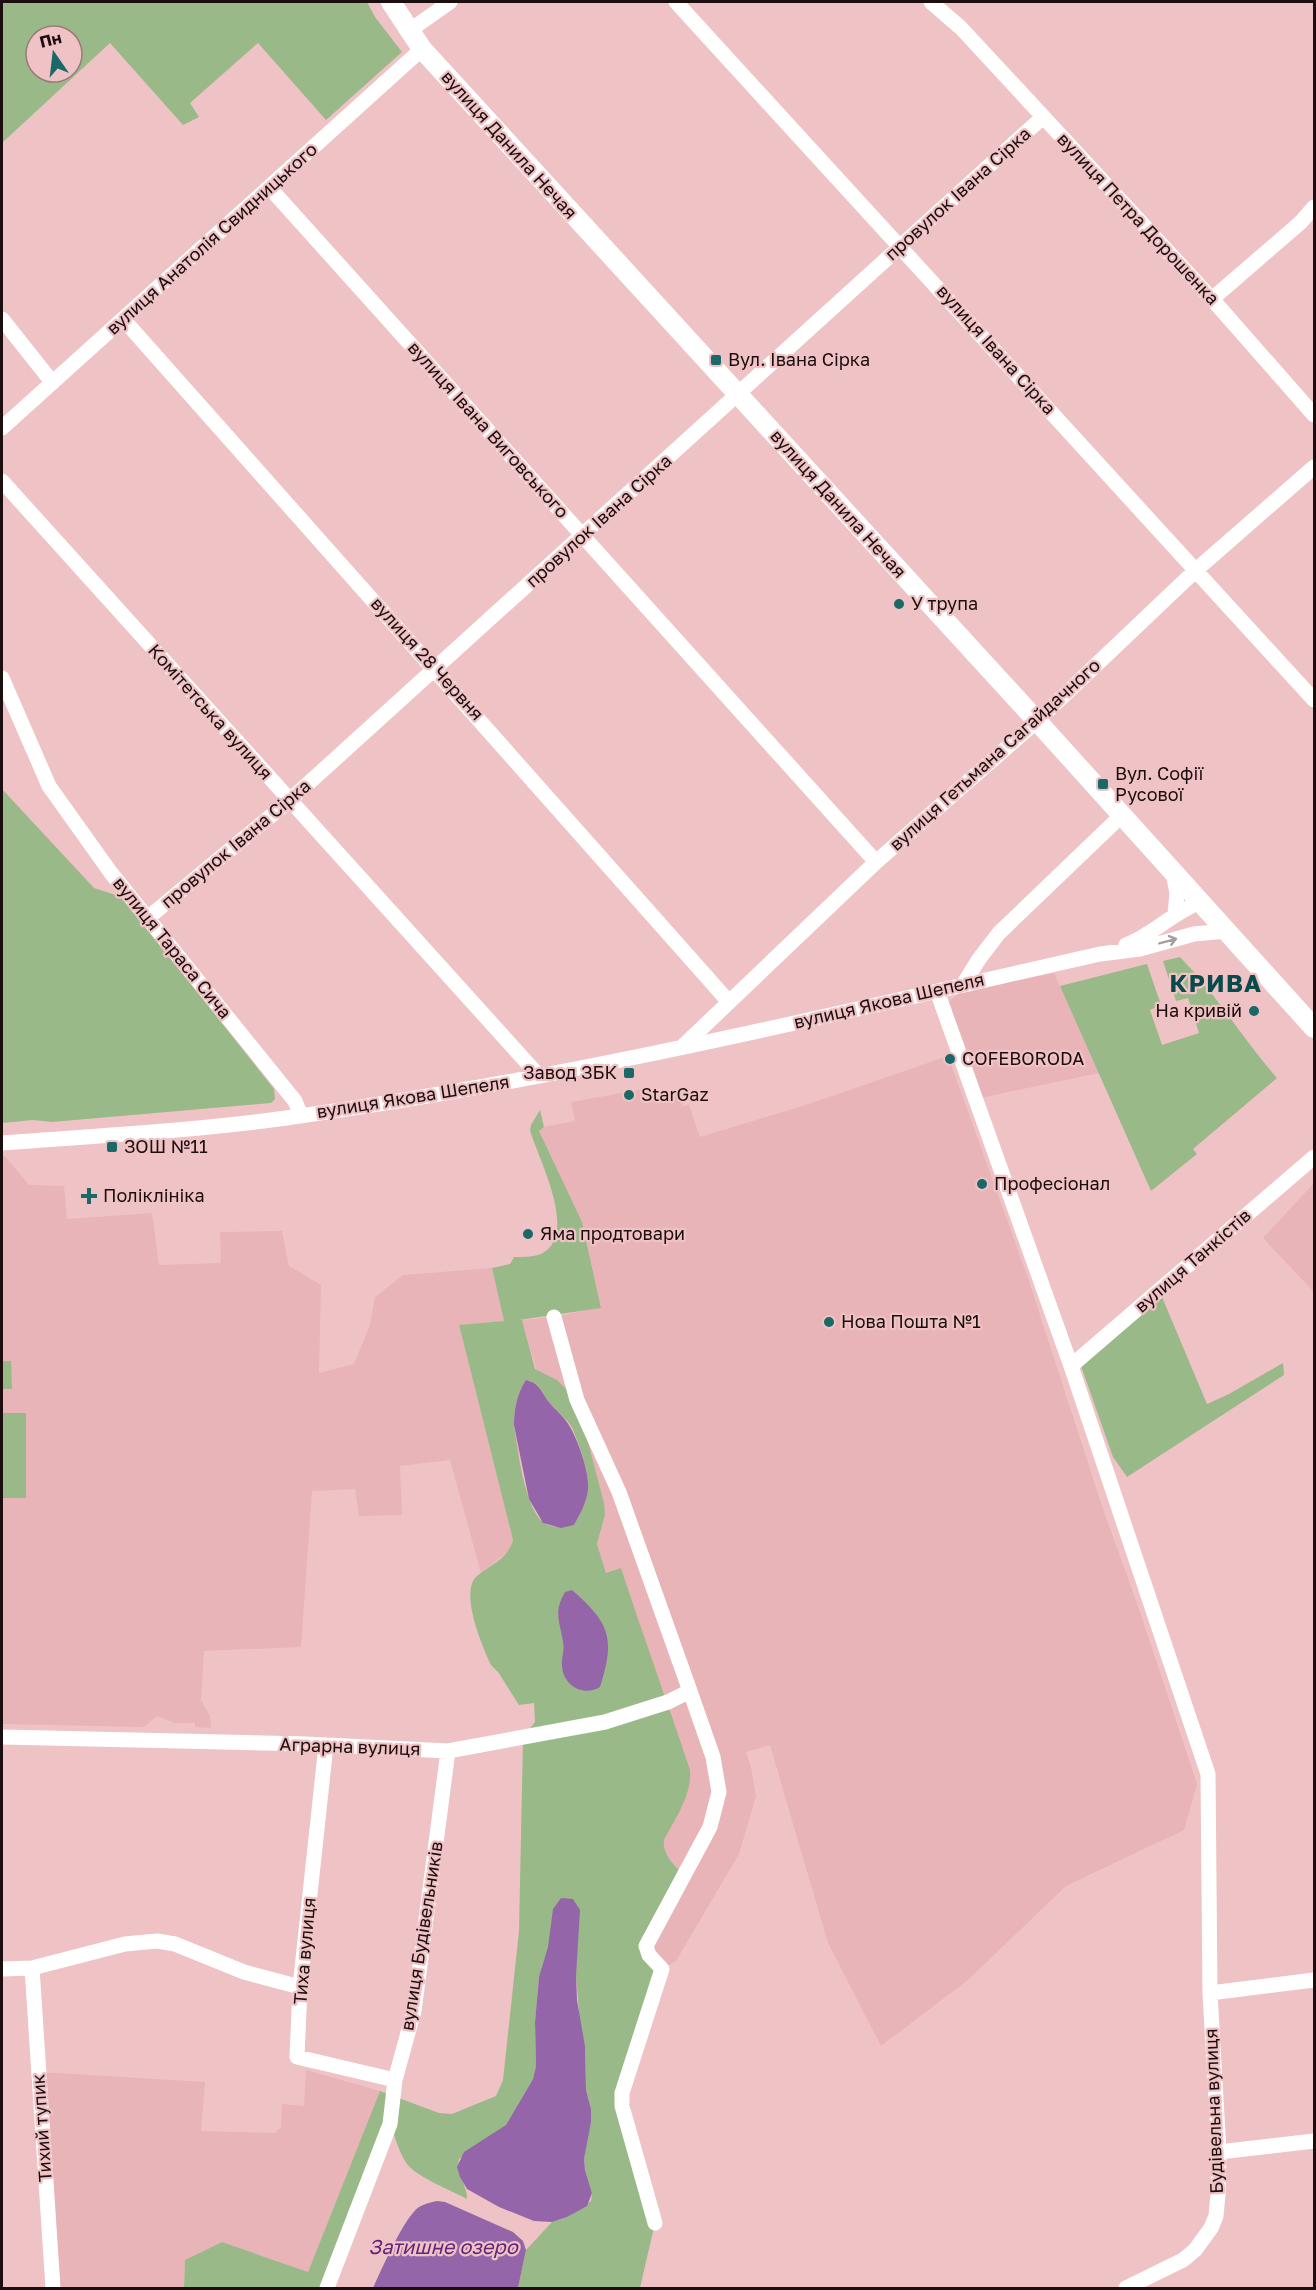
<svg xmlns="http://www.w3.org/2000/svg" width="1316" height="2290" font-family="'Golos Text',sans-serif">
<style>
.built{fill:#e8b4b7}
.green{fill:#99ba88;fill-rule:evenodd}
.water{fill:#9565aa}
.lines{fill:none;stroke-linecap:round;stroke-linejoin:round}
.minor{stroke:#fff;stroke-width:15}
.major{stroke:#fff;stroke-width:20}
.oneway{stroke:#a49e9f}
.poi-dot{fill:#1a6868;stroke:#efc3c5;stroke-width:2}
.labels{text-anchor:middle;stroke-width:4.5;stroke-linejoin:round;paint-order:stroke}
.street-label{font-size:18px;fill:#1c0d0e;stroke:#efc3c5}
.poi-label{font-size:18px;fill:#1c0d0e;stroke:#efc3c5;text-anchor:start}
.water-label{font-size:20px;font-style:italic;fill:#62257a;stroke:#efc3c5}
.district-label{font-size:24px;font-weight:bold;letter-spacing:1.5px;fill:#094a4a;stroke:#efc3c5}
</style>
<rect width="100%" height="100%" fill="#efc3c5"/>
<path class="built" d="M 1054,973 L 1099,1073 L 980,1098 L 948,1010 L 949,1002 L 960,992 Z
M 948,1056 L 1028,1278 L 1103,1509 L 1139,1609 L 1197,1784 L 1184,1830 L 1066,1886 L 968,1980 L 881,2046 L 828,1943 L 770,1745 L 746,1752 L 751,1767 L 756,1796 L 739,1854 L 676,1961 L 662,1969 L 649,1955 L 684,1876 L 666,1855 L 663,1847 L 668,1702 L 651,1662 L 621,1568 L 606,1573 L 597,1544 L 605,1515 L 577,1400 L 539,1386 L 548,1402 L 570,1425 L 586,1471 L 588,1489 L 581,1513 L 574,1525 L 552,1527 L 544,1523 L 529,1499 L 516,1440 L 514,1413 L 519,1390 L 526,1380 L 533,1381 L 536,1368 L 522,1320 L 554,1317 L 601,1307 L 582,1222 L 538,1131 L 544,1127 L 575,1121 L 571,1102 L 644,1089 L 647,1101 L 679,1095 L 683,1106 L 689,1105 L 700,1137 L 809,1104 Z
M 5,1156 L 29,1185 L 64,1186 L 67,1219 L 152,1213 L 159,1265 L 221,1263 L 220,1232 L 282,1231 L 289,1266 L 321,1285 L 319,1373 L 354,1364 L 370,1325 L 375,1297 L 403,1275 L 492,1268 L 504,1321 L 459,1326 L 513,1540 L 510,1550 L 481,1573 L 450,1460 L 400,1466 L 402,1515 L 359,1516 L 355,1489 L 312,1491 L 301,1647 L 204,1651 L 201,1700 L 210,1716 L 211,1728 L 195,1727 L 195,1723 L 175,1723 L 157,1716 L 144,1727 L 2,1724 L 2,1157 Z
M 1314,1183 L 1314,1292 L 1263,1238 Z
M 306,2070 L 380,2091 L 308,2272 L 222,2242 L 185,2260 L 184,2288 L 53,2288 L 39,2072 L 205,2082 L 201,2131 L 275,2133 L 281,2127 L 282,2104 L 304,2106 Z"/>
<path class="green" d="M 2,2 L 367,2 L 375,17 L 402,52 L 326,120 L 258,43 L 190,103 L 199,117 L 183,125 L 110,43 L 2,143 ZM 36,36 L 72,36 L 72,72 L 36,72 Z
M 2,789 L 94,888 L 122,897 L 274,1089 L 275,1099 L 271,1103 L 52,1122 L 33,1120 L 2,1123 Z
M 1180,957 C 1216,994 1243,1039 1277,1078 L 1193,1149 L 1197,1154 L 1151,1191 L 1060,986 L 1147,964 L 1161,1005 L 1150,1010 L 1162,1045 L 1199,1033 L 1188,998 L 1176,1001 L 1163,961 Z
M 540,1110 L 544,1127 L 539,1131 L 582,1222 L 601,1308 L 519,1320 L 522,1320 L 535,1369 L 557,1380 L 577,1400 L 604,1503 L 605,1515 L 597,1544 L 606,1573 L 621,1568 C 643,1636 668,1703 690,1770 C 692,1795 675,1819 664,1840 C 662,1855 675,1865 684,1876 L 646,1946 L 662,1969 L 625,2082 L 655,2223 L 640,2288 L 518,2288 L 526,2250 L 552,2222 L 567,2217 L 591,2201 L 592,2193 L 585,2170 L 584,2159 L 591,2109 L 586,2090 L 585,2046 L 580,2023 L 576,1976 L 539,1977 L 535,2022 L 536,2066 L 533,2079 L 506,2125 L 459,2159 C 456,2174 467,2184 467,2199 C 451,2190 418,2178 407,2164 C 399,2152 395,2138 391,2125 L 327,2288 L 184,2288 L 185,2260 L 222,2242 L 308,2272 L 380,2091 L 439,2113 L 452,2114 L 496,2096 L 503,2080 L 519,1931 L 523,1738 L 535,1722 L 534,1703 L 519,1705 L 498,1672 L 491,1665 C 482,1646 459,1591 477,1576 C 491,1564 508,1559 513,1540 L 459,1325 L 504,1321 L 492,1268 L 510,1264 L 514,1257 C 522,1257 533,1257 541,1254 C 580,1235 538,1159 530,1130 L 531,1125 ZM 526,1380 C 540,1382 541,1392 549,1402 C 555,1410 565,1417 571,1426 C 578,1440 590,1474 588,1490 C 587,1501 580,1515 574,1525 C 568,1525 558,1528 551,1526 C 525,1521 518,1448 514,1425 C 514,1410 517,1393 526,1380 Z
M 1162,1297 L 1207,1404 L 1229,1394 L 1283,1363 L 1284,1375 L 1127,1477 L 1113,1457 L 1081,1366 Z
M 2,1361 L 11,1361 L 12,1389 L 2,1389 Z
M 2,1413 L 26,1413 L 26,1498 L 2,1498 Z"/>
<path class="water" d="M 526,1380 C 540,1383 541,1392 549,1402 C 555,1410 565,1417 570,1427 C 578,1440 590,1474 588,1490 C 587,1501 580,1515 574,1525 L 561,1528 L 543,1523 L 529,1499 L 514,1425 C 514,1410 517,1393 526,1380 Z
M 572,1590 C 611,1624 615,1639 600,1687 C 584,1697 563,1686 562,1666 C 561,1658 565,1651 563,1642 C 560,1621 553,1613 565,1592 Z
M 561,1898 L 573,1899 L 580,1910 L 576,1976 L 577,2000 L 585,2046 L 586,2090 L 591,2109 L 591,2122 L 584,2159 L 585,2170 L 592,2193 L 587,2206 L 567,2217 L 552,2222 L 534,2221 L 499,2207 L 467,2189 L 460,2177 L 457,2167 L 464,2152 L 506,2125 L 533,2079 L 536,2066 L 535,2022 L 539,1977 L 548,1947 L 553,1909 Z
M 437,2201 L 445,2202 L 513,2232 L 523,2241 L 526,2250 L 518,2288 L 373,2288 C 381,2271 404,2217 419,2207 C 424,2204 431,2202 437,2201 Z"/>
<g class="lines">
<path class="minor" d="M 676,2 L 1314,700
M 931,2 L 961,28 L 1212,299 L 1314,415
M 409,31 L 450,2
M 269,187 L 876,862
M 1212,299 L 1301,222 L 1314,207
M 2,319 L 52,382
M 123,319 L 729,1002
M 2,428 L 422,49
M 2,481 L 539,1076
M 2,678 L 49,786 L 111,873 L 295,1101 L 301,1116
M 1173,873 L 1177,893 L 1175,914
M 149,917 L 290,800 L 1043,117
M 1126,945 C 1154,934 1173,912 1201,902
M 963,985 L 979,959 L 999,933 L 1122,815
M 937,991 L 1071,1366 L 1208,1774 L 1210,1993 L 1219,2152 L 1218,2195 L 1216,2216 L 1211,2228 L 1195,2250 L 1183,2260 L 1126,2288
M 682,1047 L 876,862 L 1037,721 L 1196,570 L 1314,467
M 2,1143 C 96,1136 192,1131 286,1118 C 561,1080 831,1015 1100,954 L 1140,949 L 1194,934 L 1227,931
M 554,1317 L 577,1400 L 619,1492 L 690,1691 L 713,1757 L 719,1792 L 710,1827 L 646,1946 L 649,1955 L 662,1969 L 622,2093 L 622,2106 L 655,2223
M 1071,1366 L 1314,1157
M 2,1737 L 306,1744 L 448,1751 L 605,1722 L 668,1702 L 690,1691
M 326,1745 L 300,1987 L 297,2057 L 395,2080
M 32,1968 L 53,2288
M 2,1969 L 32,1968 L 125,1944 L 157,1941 L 175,1944 L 244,1972 L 300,1987
M 1210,1993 L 1314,1980
M 1219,2152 L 1314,2141
M 327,2288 L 390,2124 L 395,2080 L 414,2011 L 448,1751"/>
<path class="major" d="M 391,2 L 422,49 L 1037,721 L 1314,1028"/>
</g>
<defs><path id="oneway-shaft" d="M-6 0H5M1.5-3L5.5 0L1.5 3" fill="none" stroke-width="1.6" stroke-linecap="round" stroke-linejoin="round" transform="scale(1.5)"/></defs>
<use class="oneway" href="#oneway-shaft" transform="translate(1168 941) rotate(-15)"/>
<g class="poi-dot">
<rect x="710" y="354" width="12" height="12" rx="3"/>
<circle cx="899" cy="604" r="6"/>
<rect x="1097" y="778" width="12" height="12" rx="3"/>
<circle cx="1254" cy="1011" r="6"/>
<circle cx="950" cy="1059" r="6"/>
<rect x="623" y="1067" width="12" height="12" rx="3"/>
<circle cx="629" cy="1095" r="6"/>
<rect x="106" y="1141" width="12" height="12" rx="3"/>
<circle cx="982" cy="1184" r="6"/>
<path d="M86 1187h6v6h6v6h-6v6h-6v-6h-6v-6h6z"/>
<circle cx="528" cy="1234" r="6"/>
<circle cx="829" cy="1322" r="6"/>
</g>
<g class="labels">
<g class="street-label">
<text transform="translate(509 145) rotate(48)" y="6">вулиця Данила Нечая</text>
<text transform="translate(958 194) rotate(-42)" y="6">провулок Івана Сірка</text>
<text transform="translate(1138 219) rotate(47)" y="6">вулиця Петра Дорошенка</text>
<text transform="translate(212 239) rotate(-42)" y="6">вулиця Анатолія Свидницького</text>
<text transform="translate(996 350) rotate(48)" y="6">вулиця Івана Сірка</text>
<text transform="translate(488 430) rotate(48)" y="6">вулиця Івана Виговського</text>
<text transform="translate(838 504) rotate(48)" y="6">вулиця Данила Нечая</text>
<text transform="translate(599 521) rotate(-42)" y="6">провулок Івана Сірка</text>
<text transform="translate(427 659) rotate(48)" y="6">вулиця 28 Червня</text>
<text transform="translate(210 712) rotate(48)" y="6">Комітетська вулиця</text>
<text transform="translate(995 755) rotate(-42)" y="6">вулиця Гетьмана Сагайдачного</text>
<text transform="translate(236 844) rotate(-40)" y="6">провулок Івана Сірка</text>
<text transform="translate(172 948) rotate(51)" y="6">вулиця Тараса Сича</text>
<text transform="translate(889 1001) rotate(-13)" y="6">вулиця Якова Шепеля</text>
<text transform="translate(413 1097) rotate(-9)" y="6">вулиця Якова Шепеля</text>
<text transform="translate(1193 1261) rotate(-41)" y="6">вулиця Танкістів</text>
<text transform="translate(350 1747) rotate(2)" y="6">Аграрна вулиця</text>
<text transform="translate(422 1936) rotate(-81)" y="6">вулиця Будівельників</text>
<text transform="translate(305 1951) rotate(-85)" y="6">Тиха вулиця</text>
<text transform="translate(1214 2111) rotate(-92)" y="6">Будівельна вулиця</text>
<text transform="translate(42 2128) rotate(-94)" y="6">Тихий тупик</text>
</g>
<g class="poi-label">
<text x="728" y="366">Вул. Івана Сірка</text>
<text x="911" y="610">У трупа</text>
<text x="1115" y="780">Вул. Софії<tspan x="1115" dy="21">Русової</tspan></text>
<text x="1242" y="1017" text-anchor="end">На кривій</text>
<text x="962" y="1065">COFEBORODA</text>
<text x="617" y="1079" text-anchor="end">Завод ЗБК</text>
<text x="641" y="1101">StarGaz</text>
<text x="124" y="1153">ЗОШ №11</text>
<text x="994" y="1190">Професіонал</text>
<text x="103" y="1202">Поліклініка</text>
<text x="540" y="1240">Яма продтовари</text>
<text x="841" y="1328">Нова Пошта №1</text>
</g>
<g class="water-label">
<text x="443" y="2254">Затишне озеро</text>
</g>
<g class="district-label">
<text x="1216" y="992">КРИВА</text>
</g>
</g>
<rect width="1316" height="2290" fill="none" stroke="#1c0d0e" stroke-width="6"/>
<g transform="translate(54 54) rotate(346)"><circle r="28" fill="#efc3c5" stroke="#9b7a7c" stroke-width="1.5"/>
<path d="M0-4.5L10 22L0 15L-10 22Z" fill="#1a6868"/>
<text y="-9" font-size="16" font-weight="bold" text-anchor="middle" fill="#1c0d0e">Пн</text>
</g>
</svg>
